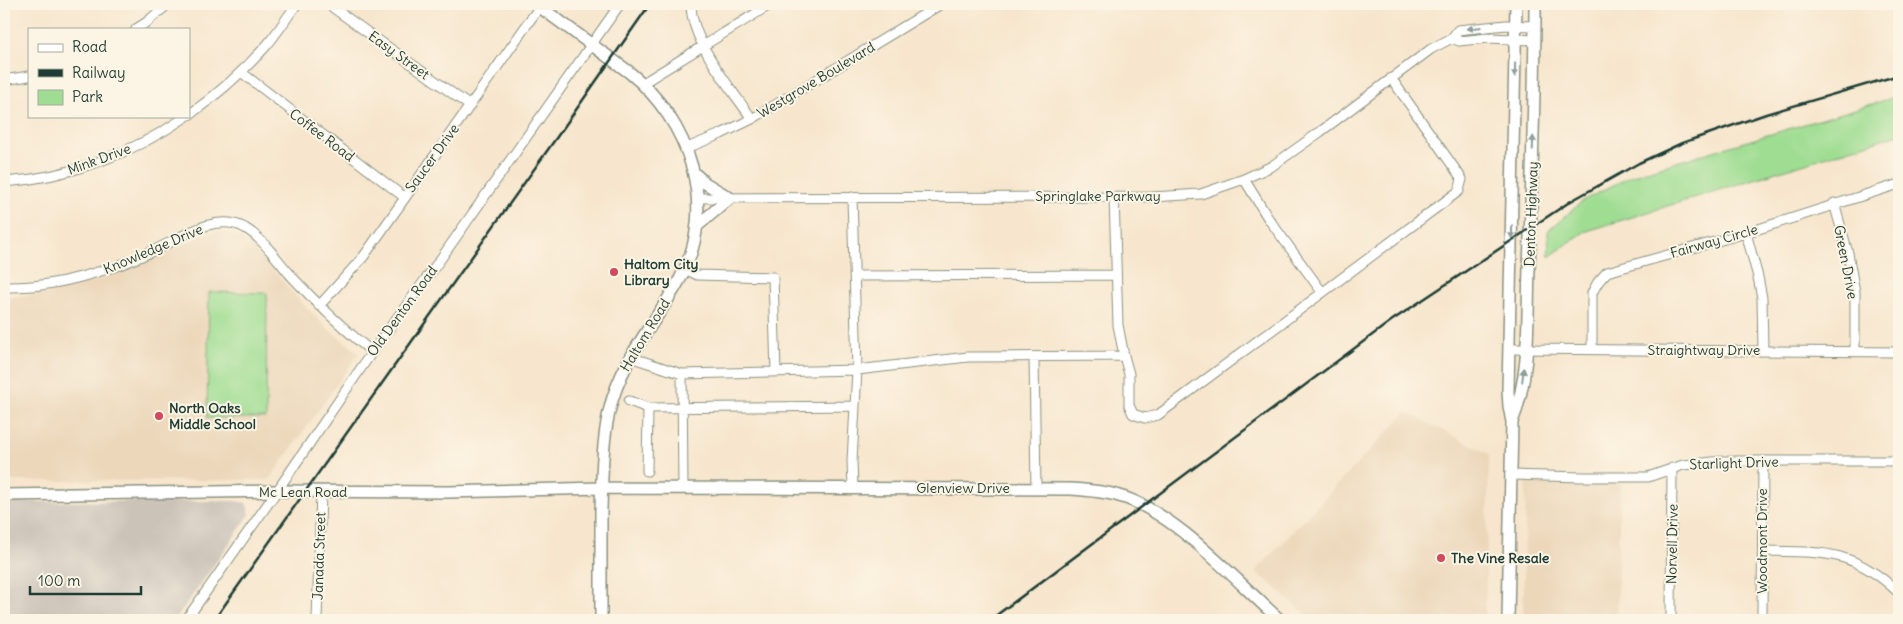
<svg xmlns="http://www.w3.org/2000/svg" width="1903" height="624" font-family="Delius,sans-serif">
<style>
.built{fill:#ecd7ba}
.industrial{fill:#cbc2b8}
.green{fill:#9fdd92;stroke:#5f8d63}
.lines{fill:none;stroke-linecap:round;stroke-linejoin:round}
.minor-casing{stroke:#8b9280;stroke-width:11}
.major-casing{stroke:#8b9280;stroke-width:14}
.minor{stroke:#fff;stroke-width:9}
.major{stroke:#fff;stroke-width:11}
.rail{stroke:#1f3d34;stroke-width:2.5}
.oneway{fill:#8f9e9a}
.poi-dot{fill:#d1495b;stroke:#fcf5e5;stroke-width:2}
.labels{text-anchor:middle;stroke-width:4;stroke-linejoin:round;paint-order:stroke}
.street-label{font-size:14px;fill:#1f3d34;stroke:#fcf5e5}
.poi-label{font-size:14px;font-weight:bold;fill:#1f3d34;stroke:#fcf5e5;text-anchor:start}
</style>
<rect width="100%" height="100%" fill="#fcf5e5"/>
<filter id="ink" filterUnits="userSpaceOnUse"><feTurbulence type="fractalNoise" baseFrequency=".02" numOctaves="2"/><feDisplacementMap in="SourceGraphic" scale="10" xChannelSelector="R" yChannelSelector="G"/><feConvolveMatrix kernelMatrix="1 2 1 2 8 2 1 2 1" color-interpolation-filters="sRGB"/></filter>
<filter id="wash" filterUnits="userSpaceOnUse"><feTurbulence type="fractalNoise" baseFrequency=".0096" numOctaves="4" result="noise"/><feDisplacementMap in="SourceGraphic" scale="20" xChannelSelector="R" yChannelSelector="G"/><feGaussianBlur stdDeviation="1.12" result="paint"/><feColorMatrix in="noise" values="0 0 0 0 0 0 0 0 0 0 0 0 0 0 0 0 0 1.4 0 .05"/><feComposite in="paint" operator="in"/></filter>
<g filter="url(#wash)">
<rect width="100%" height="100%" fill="#f7e6cd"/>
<path class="built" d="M 219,231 L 233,234 L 247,241 L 303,304 L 328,329 L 359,353 L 269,480 L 4,481 L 4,297 L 37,295 L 67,290 L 102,279 L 166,254 L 203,235 Z
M 1406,412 L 1489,454 L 1485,620 L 1312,620 L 1256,571 Z
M 1526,481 L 1620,483 L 1617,620 L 1523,620 Z"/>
<path class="industrial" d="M 234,501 L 246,503 L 250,514 L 175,620 L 4,620 L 4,502 Z"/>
<path class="green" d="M 1899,96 L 1899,134 L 1584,232 L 1549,257 L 1548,231 L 1584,200 L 1633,175 Z
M 209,292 L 267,293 L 266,418 L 207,418 Z"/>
</g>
<g filter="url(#ink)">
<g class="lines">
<g class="minor-casing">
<path id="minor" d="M 328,4 L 470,106
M 691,4 C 691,42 731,88 752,119
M 136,29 L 147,22 L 168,4
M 1452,38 L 1459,41 L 1488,38 L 1535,40
M 241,72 L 404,197
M 4,80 L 29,76
M 643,83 L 771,4
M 189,115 C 217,95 244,71 267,45 C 278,32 287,17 297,4
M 687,148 L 721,134 L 752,119 L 941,4
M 1244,179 L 1268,218 L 1322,292
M 4,182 C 68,178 134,153 187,116
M 852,197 L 857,370 L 852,461 L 853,488
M 1114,197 L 1118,325 L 1124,356
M 699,198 L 1152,197 L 1201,194 L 1244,179 L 1272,166 L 1320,132 L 1431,49 L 1452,38 L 1458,30 L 1506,25 L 1535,26
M 1834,203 L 1848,253 L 1855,292 L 1855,351
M 1746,233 L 1758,277 L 1762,298 L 1763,350
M 685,269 L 697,275 L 773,277 L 776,372
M 854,276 L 1115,275
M 4,287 C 39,288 71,281 104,270 C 122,265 140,257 157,249 C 182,237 215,212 245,228 C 265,240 279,263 295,280 C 319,306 344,329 372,352
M 319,306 L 364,256 L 540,6
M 1510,349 L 1899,352
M 1592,349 L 1592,293 L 1598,282 L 1607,272 L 1746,233 L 1899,184
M 630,357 L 682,374 L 857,370 L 968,357 L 1124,356 L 1129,374 L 1129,405 L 1133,414 L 1145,418 L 1158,415 L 1459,191 L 1462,179 L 1391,78
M 1034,357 L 1036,489
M 682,374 L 683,488
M 629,401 L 648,408 L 855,406
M 647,471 L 648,408
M 1510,475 L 1583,477 L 1648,477 L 1683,465 L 1723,461 L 1899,461
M 1763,551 C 1822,552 1853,549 1899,593
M 186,620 L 277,491 L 372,352 L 442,257 L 620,4
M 317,620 L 321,492
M 1671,620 L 1672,468
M 1762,620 L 1763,461"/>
</g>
<g class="major-casing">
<path id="major" d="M 536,4 L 629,72 C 690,121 719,207 680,279 C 655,324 621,359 609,412 C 602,444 602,478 601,510 C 601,547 601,584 601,620
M 694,173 L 705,183 L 730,198 L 697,226
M 1512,422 C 1531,375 1527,319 1529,269 C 1532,180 1535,92 1535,4
M 4,495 L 277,491 L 448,492 L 602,488 L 1070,489 C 1086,490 1103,491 1119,496 C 1174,511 1237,582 1280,620
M 1508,620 L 1512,422 L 1509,406 L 1508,391 L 1516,4"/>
</g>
<use href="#minor" class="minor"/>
<use href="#major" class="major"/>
<path class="rail" d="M 214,620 L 564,127 L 650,4
M 990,620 L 1391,321 L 1571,201 L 1639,163 L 1682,143 L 1766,114 L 1899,75"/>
</g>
<defs><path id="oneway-solid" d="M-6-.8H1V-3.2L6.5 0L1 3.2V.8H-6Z" transform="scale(1.25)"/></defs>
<g class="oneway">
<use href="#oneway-solid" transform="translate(1474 28) rotate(173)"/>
<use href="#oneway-solid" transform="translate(1515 70) rotate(91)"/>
<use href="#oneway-solid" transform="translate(1533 143) rotate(-88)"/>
<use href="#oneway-solid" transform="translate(1512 232) rotate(91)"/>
<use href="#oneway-solid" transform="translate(1523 375) rotate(-83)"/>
</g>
</g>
<g class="poi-dot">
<circle cx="614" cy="272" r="5"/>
<circle cx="159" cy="416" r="5"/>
<circle cx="1441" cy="558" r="5"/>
</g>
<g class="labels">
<g class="street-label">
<text transform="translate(399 55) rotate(36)" y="5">Easy Street</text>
<text transform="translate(816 80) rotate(-31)" y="5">Westgrove Boulevard</text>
<text transform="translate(322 135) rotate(37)" y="5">Coffee Road</text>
<text transform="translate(432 158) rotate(-54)" y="5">Saucer Drive</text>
<text transform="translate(99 159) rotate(-20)" y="5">Mink Drive</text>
<text x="1098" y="201">Springlake Parkway</text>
<text transform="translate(1531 214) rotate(-88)" y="5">Denton Highway</text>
<text transform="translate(1714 241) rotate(-16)" y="5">Fairway Circle</text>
<text transform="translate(153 249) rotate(-23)" y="5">Knowledge Drive</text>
<text transform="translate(1846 262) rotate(79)" y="5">Green Drive</text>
<text transform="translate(402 311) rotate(-54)" y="5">Old Denton Road</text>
<text transform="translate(645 335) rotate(-59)" y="5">Haltom Road</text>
<text x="1704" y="355">Straightway Drive</text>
<text transform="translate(1734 463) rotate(-2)" y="5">Starlight Drive</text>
<text x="963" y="493">Glenview Drive</text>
<text x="303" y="497">Mc Lean Road</text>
<text transform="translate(1762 541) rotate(-90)" y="5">Woodmont Drive</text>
<text transform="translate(1672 544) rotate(-89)" y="5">Norvell Drive</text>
<text transform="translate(319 556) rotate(-88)" y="5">Janada Street</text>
</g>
<g class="poi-label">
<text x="624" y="269">Haltom City<tspan x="624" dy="16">Library</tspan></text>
<text x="169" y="413">North Oaks<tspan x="169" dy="16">Middle School</tspan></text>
<text x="1451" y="563">The Vine Resale</text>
</g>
</g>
<rect width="1903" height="624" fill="none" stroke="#fcf5e5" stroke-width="20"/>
<rect x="28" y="28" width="162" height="90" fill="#fcf5e5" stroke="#a4ab9e"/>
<rect x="38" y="44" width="25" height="8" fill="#ffffff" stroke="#a4ab9e"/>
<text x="72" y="52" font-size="15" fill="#1f3d34">Road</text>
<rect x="38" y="69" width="25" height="8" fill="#1f3d34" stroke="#a4ab9e"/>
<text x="72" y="78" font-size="15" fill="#1f3d34">Railway</text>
<rect x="38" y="90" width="25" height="15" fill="#9fdd92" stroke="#a4ab9e"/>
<text x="72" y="102" font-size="15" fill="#1f3d34">Park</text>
<path d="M30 586v8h111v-8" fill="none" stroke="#1f3d34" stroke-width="2.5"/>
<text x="38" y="586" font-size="15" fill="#1f3d34" stroke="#fcf5e5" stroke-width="4" paint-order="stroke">100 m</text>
</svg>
